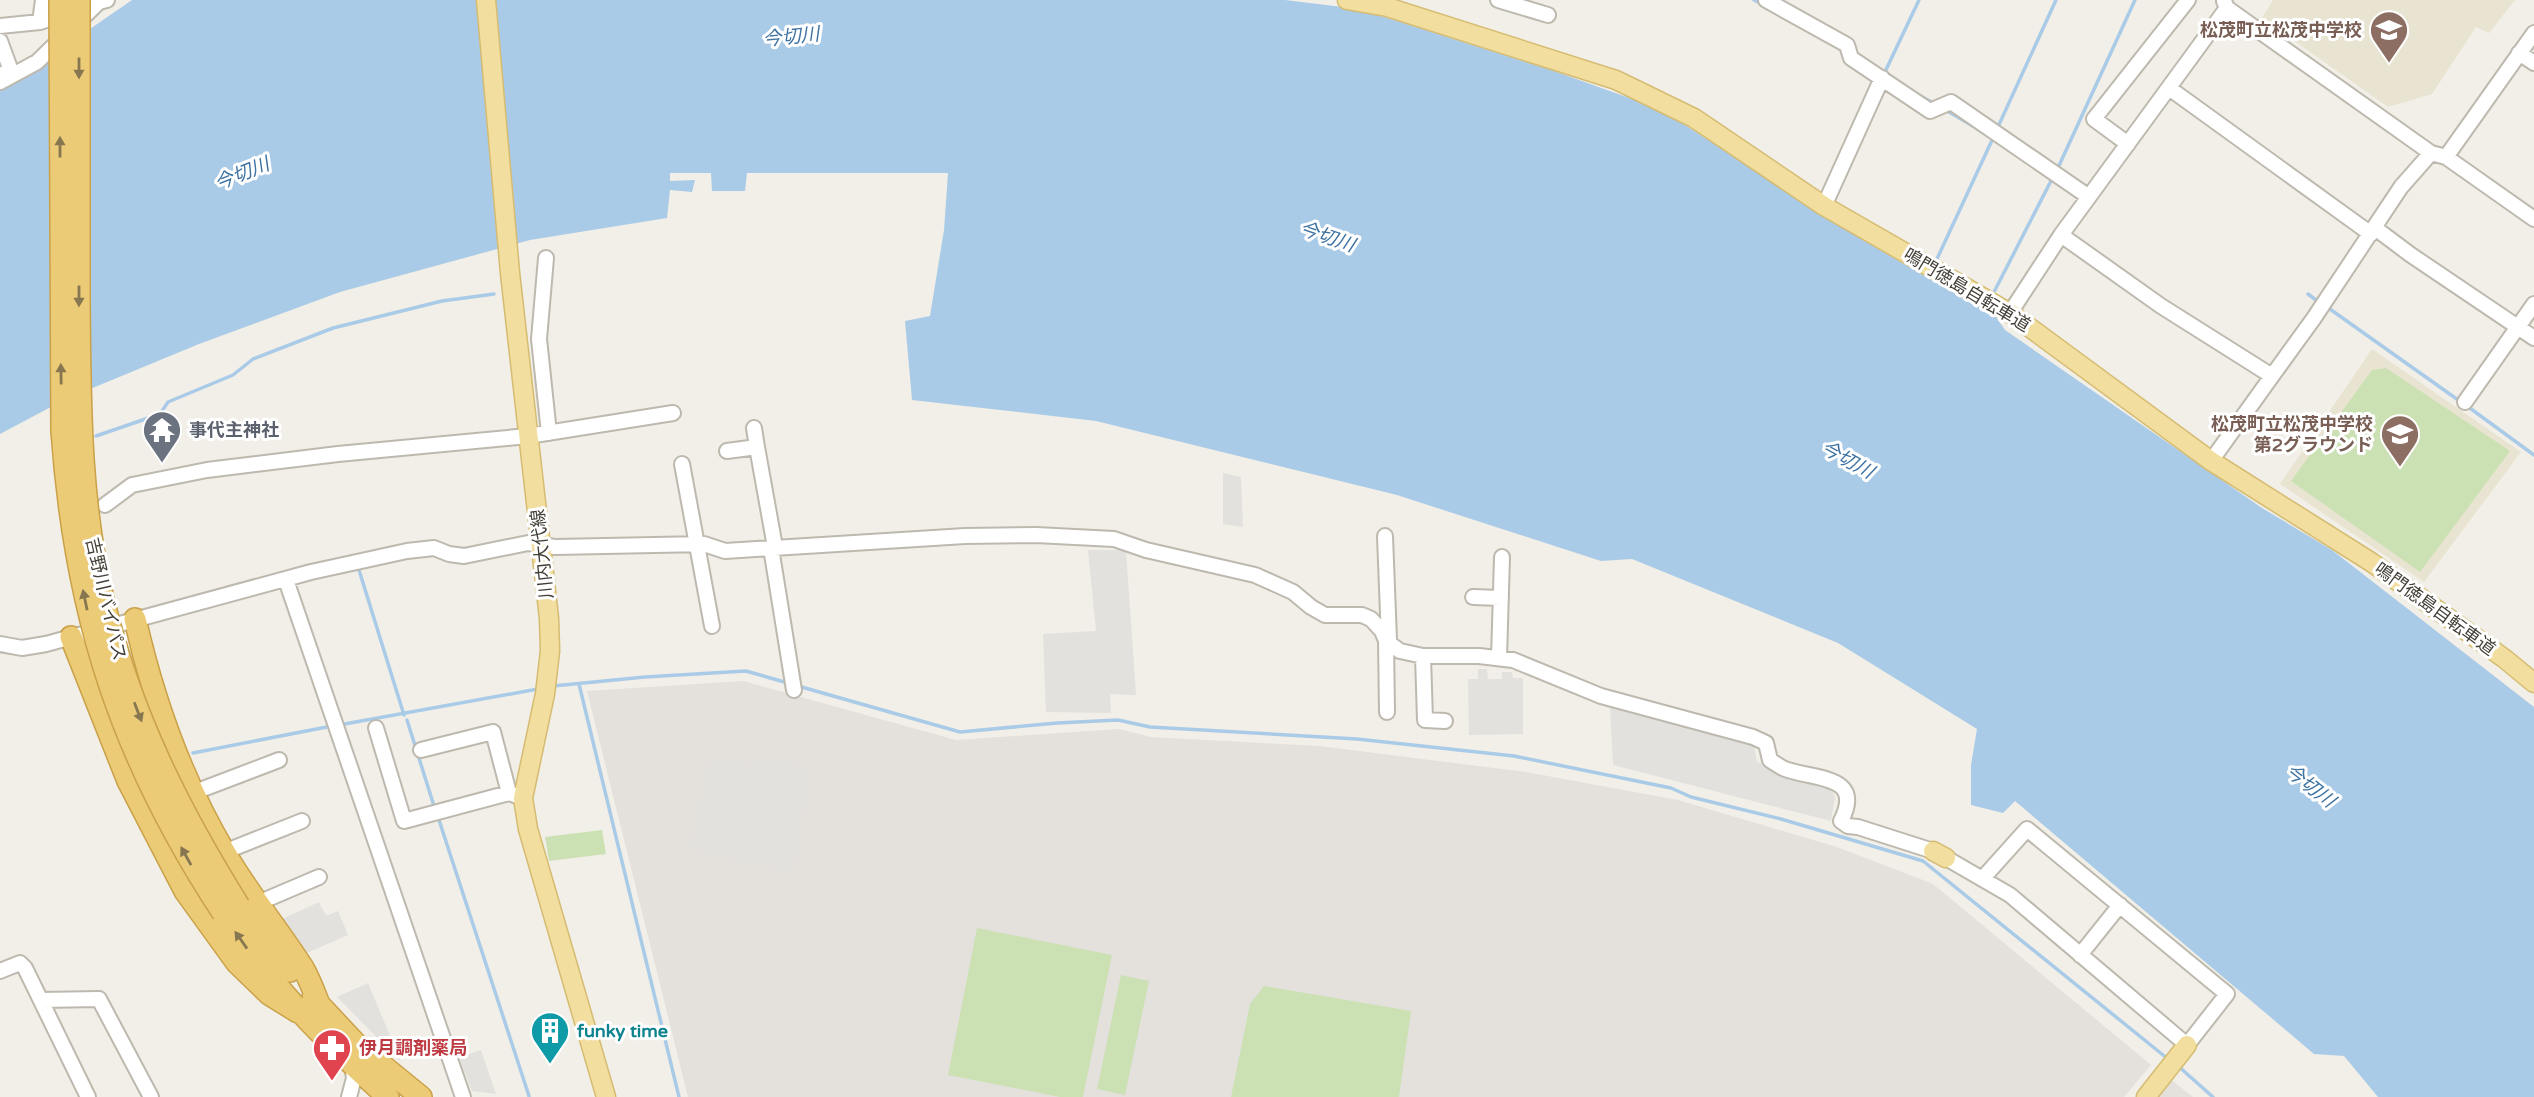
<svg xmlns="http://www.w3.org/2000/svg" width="2534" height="1097" font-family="'Varela Round','Noto Sans JP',sans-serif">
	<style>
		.industrial { fill: #e4e0dc }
		.education { fill: #e9e4d2 }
		.green { fill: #cbe1b4 }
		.parking { fill: #e3e1de }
		.water { fill: #aacbe7 }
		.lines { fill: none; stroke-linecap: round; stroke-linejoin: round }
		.stream { stroke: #aacbe7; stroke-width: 3.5 }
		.minor-casing { stroke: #beb9ae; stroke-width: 18 }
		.major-casing { stroke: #d5bc72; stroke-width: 21 }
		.highway-casing { stroke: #caa148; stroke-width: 24 }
		.minor { stroke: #fff; stroke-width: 14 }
		.major { stroke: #f2de9f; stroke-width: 18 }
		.highway { stroke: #eccb77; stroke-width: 21 }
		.highway-bridge-casing { stroke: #caa148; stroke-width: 24; stroke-linecap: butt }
		.highway-bridge { stroke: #eccb77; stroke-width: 21 }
		.oneway { fill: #877751 }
		.labels { text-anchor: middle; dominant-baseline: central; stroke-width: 6; stroke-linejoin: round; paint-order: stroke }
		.education-label { font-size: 18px; font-weight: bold; fill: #785e54; stroke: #fff; text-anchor: end }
		.street-label { font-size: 18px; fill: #433f37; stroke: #fff }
		.worship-label { font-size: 18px; font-weight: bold; fill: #5b616d; stroke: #fff; text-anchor: start }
		.culture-label { font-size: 18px; font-weight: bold; fill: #0d838f; stroke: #fff; text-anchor: start }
		.health-label { font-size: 18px; font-weight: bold; fill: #be3a42; stroke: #fff; text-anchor: start }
		.water-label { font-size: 19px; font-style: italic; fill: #3d72a2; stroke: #fff }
	</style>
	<rect width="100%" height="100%" fill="#f1efe7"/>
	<path class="industrial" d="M 743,681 L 956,740 L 1119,729 L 1151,737 L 1319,746 L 1526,772 L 1678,800 L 1837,847 L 1933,884 L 2151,1065 L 2124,1097 L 688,1097 L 587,691 Z
		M 2169,1078 L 2193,1097 L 2153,1097 Z"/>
	<path class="education" d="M 2273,0 L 2515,0 L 2489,33 L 2476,27 L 2432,94 L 2388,107 L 2262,18 Z
		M 2372,349 L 2521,452 L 2424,582 L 2280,484 Z"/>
	<path class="green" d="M 2386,368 L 2510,451 L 2420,572 L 2291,481 L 2372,370 Z
		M 602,830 L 606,854 L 549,861 L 545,837 Z
		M 977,928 L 1112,955 L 1083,1097 L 1060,1097 L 948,1075 Z
		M 1121,975 L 1149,981 L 1125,1095 L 1097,1089 Z
		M 1264,986 L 1411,1011 L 1399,1097 L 1231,1097 L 1250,1004 Z"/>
	<path class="parking" d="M 1223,473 L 1241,477 L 1243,527 L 1223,524 Z
		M 1088,550 L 1126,550 L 1136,695 L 1110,694 L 1111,713 L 1046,712 L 1043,634 L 1096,631 Z
		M 1478,669 L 1487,669 L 1488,679 L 1502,679 L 1502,672 L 1512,672 L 1513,678 L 1523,678 L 1523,734 L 1469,735 L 1468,679 L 1478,679 Z
		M 1610,707 L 1753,742 L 1757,762 L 1829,783 L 1835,797 L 1831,821 L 1613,765 Z
		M 755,758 L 809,768 L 792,870 L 691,849 L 711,760 L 752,766 Z
		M 319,902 L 326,916 L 338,911 L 348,935 L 307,953 L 282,919 Z
		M 368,983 L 401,1062 L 337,997 Z
		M 481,1050 L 496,1094 L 472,1091 L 459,1057 Z"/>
	<path class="water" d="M 132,0 L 1285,0 L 1359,9 L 1554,71 L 1660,109 L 1880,250 L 1996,317 L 2005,330 L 2262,508 L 2332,550 L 2534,707 L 2534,1097 L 2378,1097 L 2344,1056 L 2314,1054 L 2015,801 L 2003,813 L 1971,805 L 1971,765 L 1977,729 L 1838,643 L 1632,559 L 1601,561 L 1397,495 L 1096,421 L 912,400 L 905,321 L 930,316 L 944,230 L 948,173 L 747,173 L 745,191 L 712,191 L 711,173 L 670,173 L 670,181 L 695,180 L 692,192 L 670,190 L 667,218 L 530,240 L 340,292 L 199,344 L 66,399 L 0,434 L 0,91 Z"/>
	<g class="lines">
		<path class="stream" d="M 1754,0 L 1762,4
			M 1884,74 L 1919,0
			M 1917,94 L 1935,104
			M 1944,109 L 1983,132
			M 1997,129 L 2056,0
			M 2057,170 L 2135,0
			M 1936,261 L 1994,136
			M 1994,292 L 2053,177
			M 2308,294 L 2320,303
			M 2327,307 L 2461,402
			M 2467,406 L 2534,455
			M 96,436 L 160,414 L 168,402 L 233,375 L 253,359 L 333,328 L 442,301 L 494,294
			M 359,570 L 404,715
			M 579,684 L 679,1097
			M 553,686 L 645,677 L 746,671 L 788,683
			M 798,686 L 960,732 L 1057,723 L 1118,720 L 1150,727 L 1357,739 L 1514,756 L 1671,788 L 1691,797 L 1781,819 L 1923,861 L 2168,1059
			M 407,720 L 434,806
			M 339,725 L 538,689
			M 193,753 L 332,726
			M 438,817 L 529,1096
			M 2177,1065 L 2213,1097"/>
		<g class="minor-casing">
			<path id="minor" d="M 1498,0 L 1548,15
				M 1766,0 L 1847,45 L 1851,58 L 1930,111 L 1951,102 L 2089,197
				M 2224,1 L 2227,8 L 2241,18 L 2431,153 L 2446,157 L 2534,219
				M 2227,8 L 2061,235 L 2161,306 L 2272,376 L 2314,318 L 2401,187 L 2431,153
				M 40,22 L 43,0
				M 0,26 L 40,22 L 67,13
				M 0,41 L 11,71 L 0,75
				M 2519,53 L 2534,63
				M 0,82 L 37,62 L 99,2 L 107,0
				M 2169,88 L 2371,234
				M 2128,144 L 2094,119 L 2188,0
				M 2446,157 L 2534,33
				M 1824,206 L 1882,78
				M 2375,228 L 2411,255 L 2534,338
				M 546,258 L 539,339 L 549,433
				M 2010,313 L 2061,235
				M 2465,402 L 2534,304
				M 754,428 L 757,447
				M 727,451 L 757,447 L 775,547
				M 2211,461 L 2272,376
				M 682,464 L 712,626
				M 105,505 L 132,485 L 207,470 L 338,454 L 528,436 L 673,413
				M 1385,536 L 1389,640
				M 771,548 L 794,690
				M 286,580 L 463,1097
				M 1473,597 L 1501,598
				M 1386,641 L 1387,712
				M 0,644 L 22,648 L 46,644 L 311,572 L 407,551 L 434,548 L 449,554 L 464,556 L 528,543 L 555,547 L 704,544 L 725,551 L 965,536 L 1036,535 L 1114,539 L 1146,550 L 1255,575 L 1293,592 L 1311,607 L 1325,615 L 1362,615 L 1371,619 L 1382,631 L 1386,641 L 1400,651 L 1423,656 L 1479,656 L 1513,660 L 1601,696 L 1753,737 L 1766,743 L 1770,760 C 1775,763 1780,767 1785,769 C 1814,780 1865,774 1841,821 L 1848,826 L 1858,827 L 1933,851
				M 1423,656 L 1425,720 L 1445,721
				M 1499,658 L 1502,557
				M 376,728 L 404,821 L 509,793 L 523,798
				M 421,750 L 493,732 L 509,793
				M 195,792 L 279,760
				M 224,852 L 302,821
				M 1946,858 L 2010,895 L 2187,1045 L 2227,994 L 2027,829 L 1983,878
				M 258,903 L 319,877
				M 2080,955 L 2120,905
				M 0,971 L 20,963 L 25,968 L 88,1097
				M 41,1000 L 99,999 L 151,1097
				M 349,1097 L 354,1078 L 352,1065"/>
		</g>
		<g class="major-casing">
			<path id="major" d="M 486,0 L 510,273 L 549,618 L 550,651 L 545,694 L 523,798 L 528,829 L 606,1097
				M 1347,0 L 1387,7 L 1616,80 L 1694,118 L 1824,206 L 2010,313 L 2211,461 L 2371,562 L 2505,659 L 2534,683
				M 1933,851 L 1946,858
				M 2146,1097 L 2187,1045"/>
		</g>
		<g class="highway-casing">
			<path id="highway" d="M 135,619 C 153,699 183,782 225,853 C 248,893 278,929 303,968 C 310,980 315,994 320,1007
				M 71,637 L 128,781 L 185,891 L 237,963 L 269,994 L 298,1012
				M 239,906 L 290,971
				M 223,913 C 270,985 324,1040 388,1097
				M 313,998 L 356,1044 L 421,1097"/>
		</g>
		<use href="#minor" class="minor"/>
		<use href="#major" class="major"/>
		<use href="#highway" class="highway"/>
		<g class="highway-bridge-casing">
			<path id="highway-bridge" d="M 60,0 L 62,431 C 75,616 121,758 223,913
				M 79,0 C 79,99 79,198 79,297 C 80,400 79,502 104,603 C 131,714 179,810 239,906"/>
		</g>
		<use href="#highway-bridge" class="highway-bridge"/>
	</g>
	<defs><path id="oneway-solid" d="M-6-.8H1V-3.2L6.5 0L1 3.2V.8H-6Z" transform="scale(1.75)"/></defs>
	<g class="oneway">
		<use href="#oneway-solid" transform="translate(79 68) rotate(90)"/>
		<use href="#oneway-solid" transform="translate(60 147) rotate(-90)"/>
		<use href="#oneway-solid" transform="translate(79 296) rotate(90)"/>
		<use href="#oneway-solid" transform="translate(61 374) rotate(-91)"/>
		<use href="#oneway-solid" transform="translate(85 600) rotate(-102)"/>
		<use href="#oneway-solid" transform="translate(138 712) rotate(69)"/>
		<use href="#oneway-solid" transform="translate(186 856) rotate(-119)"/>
		<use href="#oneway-solid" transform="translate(241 940) rotate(-125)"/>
	</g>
	<defs>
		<g id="school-pin" transform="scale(2.0125)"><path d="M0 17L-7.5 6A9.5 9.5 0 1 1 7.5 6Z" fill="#8d6e63" stroke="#fff"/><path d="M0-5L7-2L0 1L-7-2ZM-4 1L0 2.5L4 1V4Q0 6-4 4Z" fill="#fff"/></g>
		<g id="temple-pin" transform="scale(2.0125)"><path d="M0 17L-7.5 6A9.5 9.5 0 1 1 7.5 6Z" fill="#6b7280" stroke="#fff"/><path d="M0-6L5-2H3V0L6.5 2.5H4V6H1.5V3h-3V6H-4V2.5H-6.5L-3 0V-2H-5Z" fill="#fff"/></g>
		<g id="building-pin" transform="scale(2.0125)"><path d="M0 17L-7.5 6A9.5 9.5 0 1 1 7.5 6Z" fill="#0f9aa8" stroke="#fff"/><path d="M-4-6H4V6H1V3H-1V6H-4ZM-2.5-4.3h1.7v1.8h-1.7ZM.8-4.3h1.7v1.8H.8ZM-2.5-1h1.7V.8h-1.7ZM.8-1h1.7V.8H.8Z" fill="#fff"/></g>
		<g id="pharmacy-pin" transform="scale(2.0125)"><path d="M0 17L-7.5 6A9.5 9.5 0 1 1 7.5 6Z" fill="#e0444e" stroke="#fff"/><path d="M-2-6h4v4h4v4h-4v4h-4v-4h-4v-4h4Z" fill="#fff"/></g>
	</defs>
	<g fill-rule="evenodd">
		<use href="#school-pin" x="2389" y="30"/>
		<use href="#temple-pin" x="162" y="430"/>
		<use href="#school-pin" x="2400" y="434"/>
		<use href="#building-pin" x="550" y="1031"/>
		<use href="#pharmacy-pin" x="332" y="1048"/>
	</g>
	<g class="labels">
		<g class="education-label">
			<text x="2362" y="30">松茂町立松茂中学校</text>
			<text x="2373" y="424">松茂町立松茂中学校<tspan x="2373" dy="21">第2グラウンド</tspan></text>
		</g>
		<g class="street-label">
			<text transform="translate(1967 290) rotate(31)">鳴門徳島自転車道</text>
			<text transform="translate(542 554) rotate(-96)">川内大代線</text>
			<text transform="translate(106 599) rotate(77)">吉野川バイパス</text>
			<text transform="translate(2435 609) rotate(36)">鳴門徳島自転車道</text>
		</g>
		<g class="worship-label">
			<text x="189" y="430">事代主神社</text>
		</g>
		<g class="culture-label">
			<text x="577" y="1031">funky time</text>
		</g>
		<g class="health-label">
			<text x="359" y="1048">伊月調剤薬局</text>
		</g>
		<g class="water-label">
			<text transform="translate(791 37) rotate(-6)">今切川</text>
			<text transform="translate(242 174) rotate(-22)">今切川</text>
			<text transform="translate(1327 237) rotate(19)">今切川</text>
			<text transform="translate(1847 460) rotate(29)">今切川</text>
			<text transform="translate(2310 786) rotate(38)">今切川</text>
		</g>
	</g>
</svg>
